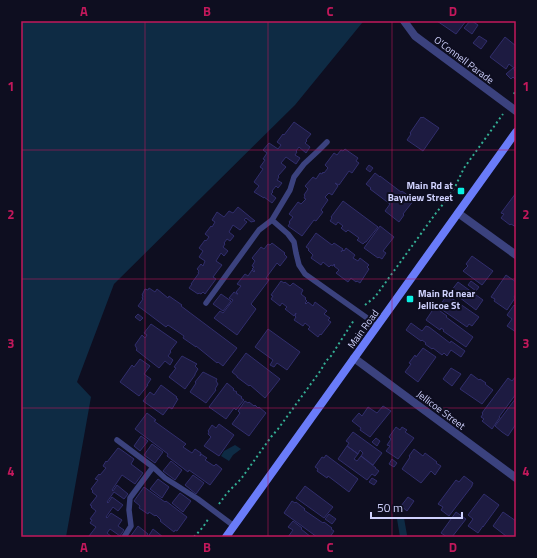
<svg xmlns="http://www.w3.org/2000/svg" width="537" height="558" font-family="'Titillium Web',sans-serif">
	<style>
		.water { fill: #0e2b44 }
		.building { fill: #1d1b41; stroke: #312e6c }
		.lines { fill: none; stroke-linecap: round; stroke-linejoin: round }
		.path { stroke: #33ae94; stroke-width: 2; stroke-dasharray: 2 3; stroke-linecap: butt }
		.lane { stroke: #3b427e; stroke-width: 5.5 }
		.street { stroke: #3b427e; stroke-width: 8 }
		.secondary { stroke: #6a7cf9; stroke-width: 8 }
		.grid { fill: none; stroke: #c2185b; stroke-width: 1; stroke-opacity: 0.55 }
		.poi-dot { fill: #0aefe3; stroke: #0e0e20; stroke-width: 1.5 }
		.labels { text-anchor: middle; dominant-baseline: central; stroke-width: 4; stroke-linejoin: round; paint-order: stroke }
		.street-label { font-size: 10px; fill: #cfd1fd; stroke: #0e0e20 }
		.poi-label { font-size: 10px; font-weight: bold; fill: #cfd1fd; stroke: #0e0e20; text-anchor: end }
		.neatline { fill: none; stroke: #c2185b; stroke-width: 1.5 }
		.grid-label { font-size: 13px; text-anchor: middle; font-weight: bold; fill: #c2185b }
	</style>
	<rect width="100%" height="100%" fill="#0e0e20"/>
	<path class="water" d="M 21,21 L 363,21 L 362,23 L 295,105 L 114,284 L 77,382 L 91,397 L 66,537 L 21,537 Z
		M 235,445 L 241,449 L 233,455 L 229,461 L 221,456 L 224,451 Z
		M 404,518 L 407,535 L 406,537 L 400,537 L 397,519 Z"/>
	<path class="building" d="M 437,21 L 466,21 L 456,34 Z
		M 470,21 L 472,21 L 478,25 L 472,34 L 464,28 Z
		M 479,36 L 487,41 L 481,49 L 473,43 Z
		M 505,37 L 516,46 L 516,66 L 514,68 L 509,64 L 506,69 L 490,57 Z
		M 513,68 L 516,72 L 516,78 L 515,79 L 513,77 L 511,79 L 506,74 Z
		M 421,117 L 422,118 L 423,117 L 439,128 L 423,151 L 407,140 L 411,134 L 410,133 Z
		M 294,122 L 311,134 L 306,140 L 307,141 L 305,143 L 310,147 L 306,153 L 299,147 L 296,151 L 297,152 L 295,155 L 300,158 L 296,164 L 286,157 L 281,163 L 286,167 L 278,176 L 279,177 L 277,180 L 282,183 L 278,188 L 276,186 L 272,191 L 273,192 L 271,194 L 276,198 L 272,203 L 264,197 L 264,198 L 254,192 L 259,186 L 254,182 L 263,169 L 260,167 L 265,160 L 263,159 L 267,153 L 263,150 L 269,143 L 278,149 L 281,145 L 277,142 L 283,134 L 284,135 Z
		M 345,149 L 358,158 L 356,161 L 359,163 L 352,173 L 349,171 L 339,185 L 335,183 L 338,186 L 332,195 L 329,193 L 325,197 L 328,200 L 321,210 L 323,212 L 316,221 L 314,220 L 302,236 L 288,226 L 290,223 L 289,222 L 293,217 L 289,214 L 298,202 L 301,204 L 306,199 L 304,198 L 305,196 L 304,195 L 308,189 L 305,186 L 313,177 L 316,179 L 320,173 L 322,174 L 323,172 L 324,173 L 328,168 L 325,165 L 334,153 L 337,155 L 341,150 L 343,151 Z
		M 369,165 L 373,168 L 370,172 L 366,169 Z
		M 375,173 L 380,177 L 380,176 L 401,192 L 402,191 L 414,200 L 403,214 L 404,215 L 399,222 L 385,211 L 390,204 L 370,189 L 371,188 L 366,184 Z
		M 516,193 L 516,227 L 511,224 L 510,225 L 501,218 L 504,214 L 501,213 Z
		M 343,201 L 378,227 L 366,242 L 365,242 L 363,244 L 357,240 L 359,238 L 348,230 L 346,232 L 341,228 L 343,226 L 338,222 L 336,225 L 330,221 L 332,218 L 331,217 Z
		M 238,207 L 255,221 L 251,222 L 246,218 L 244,220 L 247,222 L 240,230 L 233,225 L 229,232 L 234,236 L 230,241 L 227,239 L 224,243 L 225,244 L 223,247 L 228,251 L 224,256 L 221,253 L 216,261 L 222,265 L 213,277 L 216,279 L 205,294 L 203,292 L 201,294 L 199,293 L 198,294 L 189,288 L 192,284 L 191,284 L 199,273 L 198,273 L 199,271 L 197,269 L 201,264 L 203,266 L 205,261 L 199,257 L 203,251 L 199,248 L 205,240 L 206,241 L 209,237 L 205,234 L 211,226 L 212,227 L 215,222 L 212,220 L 217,212 L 224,217 L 229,211 L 233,213 Z
		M 380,226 L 394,237 L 383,251 L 386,253 L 382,259 L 379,257 L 378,258 L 364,248 Z
		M 316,233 L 332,245 L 334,243 L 343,249 L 341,252 L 343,250 L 344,251 L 346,248 L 355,255 L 353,258 L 358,261 L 360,258 L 369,265 L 367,267 L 369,269 L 360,283 L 357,281 L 356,282 L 351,278 L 348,282 L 336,273 L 339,270 L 334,266 L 335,265 L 334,264 L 333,266 L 331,265 L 329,267 L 323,262 L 321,265 L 311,258 L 313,255 L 308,250 L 309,249 L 306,247 Z
		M 272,243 L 285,253 L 284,254 L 287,257 L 280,266 L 277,263 L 266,278 L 269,280 L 251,304 L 256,309 L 237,335 L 214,318 L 220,311 L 223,313 L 233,300 L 229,298 L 234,292 L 237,294 L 238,294 L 236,292 L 241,286 L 237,284 L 245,274 L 248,276 L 252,270 L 254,272 L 255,271 L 252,269 L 254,267 L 252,266 L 255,261 L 252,258 L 261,247 L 264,249 L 268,244 L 270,245 Z
		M 472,256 L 493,271 L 482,285 L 463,271 L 468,266 L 466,264 Z
		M 506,275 L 516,282 L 516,294 L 514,297 L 515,298 L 507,310 L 494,301 L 495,299 L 491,297 Z
		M 281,281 L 284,283 L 285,282 L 290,286 L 293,283 L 303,290 L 301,294 L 306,298 L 305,299 L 307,301 L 305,303 L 306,304 L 308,302 L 313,306 L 315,302 L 327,311 L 324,314 L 330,318 L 328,320 L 331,322 L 321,335 L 320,334 L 318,337 L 308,329 L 310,327 L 305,323 L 303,326 L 294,320 L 296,317 L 295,316 L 296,313 L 294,316 L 285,309 L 287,307 L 282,303 L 280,306 L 271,299 L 273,296 L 271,295 Z
		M 471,281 L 479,287 L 476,291 L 468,285 Z
		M 458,282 L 483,300 L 476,310 L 451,291 Z
		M 149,288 L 155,292 L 157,289 L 168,298 L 169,296 L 182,305 L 181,306 L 237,348 L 223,366 L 218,362 L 217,363 L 196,346 L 196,347 L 183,338 L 184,336 L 168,325 L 166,327 L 138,306 L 143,299 L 142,298 L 143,296 L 142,295 L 145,289 L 148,290 Z
		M 221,294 L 231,301 L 223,311 L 213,304 Z
		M 447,295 L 479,317 L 472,326 L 469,324 L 467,327 L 441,309 L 444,305 L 441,304 Z
		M 514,305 L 516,307 L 516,332 L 507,326 L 512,319 L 507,315 Z
		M 434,308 L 435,309 L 436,308 L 447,316 L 446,317 L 473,337 L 466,347 L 443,331 L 444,330 L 441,328 L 440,330 L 426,320 Z
		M 138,314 L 143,318 L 140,321 L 135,317 Z
		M 411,323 L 422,331 L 426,326 L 429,327 L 450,343 L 451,341 L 465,351 L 461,357 L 451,350 L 447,356 L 444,353 L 442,355 L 433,348 L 432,349 L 425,344 L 426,343 L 422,340 L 421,341 L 406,330 Z
		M 151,324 L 177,342 L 170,351 L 171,352 L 168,356 L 173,360 L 170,365 L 165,361 L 159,368 L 136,350 L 137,349 L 135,345 L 142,335 L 145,338 L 147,335 L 144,333 Z
		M 268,329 L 300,352 L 287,370 L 277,363 L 274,367 L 270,365 L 273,360 L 255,347 Z
		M 423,348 L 436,357 L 418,382 L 405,372 L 411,364 L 409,363 L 415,355 L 416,357 Z
		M 246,353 L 280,379 L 265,398 L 250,385 L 249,386 L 237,377 L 237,376 L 232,372 Z
		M 182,356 L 197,364 L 195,366 L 198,369 L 195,374 L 195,375 L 185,389 L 169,377 L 176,368 L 174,367 Z
		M 140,359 L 150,366 L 144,374 L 151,379 L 147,385 L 148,385 L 139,396 L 120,382 L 132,365 L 134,367 Z
		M 451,368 L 461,374 L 452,386 L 443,379 Z
		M 203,372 L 217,379 L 216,381 L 218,384 L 215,389 L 216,390 L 206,403 L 190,392 L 196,383 L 195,382 Z
		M 471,374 L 479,380 L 480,379 L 486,383 L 485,384 L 493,390 L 482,404 L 460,389 Z
		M 516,376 L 516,394 L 499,417 L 500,417 L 492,429 L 482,421 L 484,419 L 481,417 L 483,414 L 482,413 L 508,378 L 512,381 Z
		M 227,383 L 234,389 L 233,390 L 237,392 L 236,393 L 242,397 L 241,398 L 244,400 L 236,410 L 234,408 L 226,419 L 209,407 Z
		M 161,385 L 177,397 L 176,398 L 178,399 L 172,409 L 169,407 L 163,415 L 143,401 L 150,392 L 154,395 Z
		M 516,398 L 516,424 L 508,436 L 502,432 L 495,426 Z
		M 245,401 L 248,403 L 249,402 L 254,406 L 255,405 L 258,408 L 259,407 L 266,413 L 249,436 L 232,424 L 240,413 L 238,411 Z
		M 383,406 L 391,411 L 370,437 L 360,430 L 361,428 L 352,421 L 359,413 L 362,416 L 368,407 L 377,413 Z
		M 147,413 L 156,420 L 154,421 L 186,444 L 183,447 L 192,453 L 195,449 L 201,453 L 200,456 L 201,454 L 207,458 L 205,460 L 214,466 L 216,464 L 222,469 L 210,485 L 189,470 L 188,472 L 167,456 L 168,454 L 135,429 Z
		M 219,424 L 234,435 L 219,456 L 204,446 L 211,437 L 208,434 L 209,432 L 208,431 L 212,425 L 216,428 Z
		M 396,427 L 400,430 L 402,427 L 407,430 L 405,432 L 414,438 L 398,459 L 386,451 L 390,446 L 387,445 L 391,439 L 389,437 Z
		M 353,432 L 382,453 L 373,465 L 361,456 L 363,453 L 360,450 L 358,454 L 347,446 L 349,443 L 346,441 Z
		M 141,436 L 148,441 L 140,451 L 134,446 Z
		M 376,438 L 380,441 L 377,446 L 372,442 Z
		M 152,444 L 163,452 L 155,463 L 144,455 Z
		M 347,446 L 358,454 L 354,459 L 357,461 L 361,456 L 376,468 L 375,468 L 379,471 L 375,476 L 372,474 L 367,480 L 338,459 Z
		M 118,448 L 120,449 L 134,459 L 131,464 L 143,473 L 135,484 L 122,475 L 112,490 L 113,491 L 117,485 L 128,494 L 124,499 L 114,492 L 107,502 L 108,503 L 112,497 L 123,505 L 118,511 L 113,507 L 106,517 L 107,518 L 111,513 L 122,520 L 118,526 L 124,530 L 120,536 L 110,529 L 107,533 L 112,537 L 90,537 L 89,536 L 96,527 L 90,523 L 92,520 L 90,519 L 96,511 L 91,507 L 92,506 L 90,505 L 97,496 L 92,492 L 93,491 L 91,489 L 98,480 L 95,479 L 99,474 L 100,475 L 106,468 L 103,466 L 106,461 L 107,462 Z
		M 414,449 L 423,456 L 425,453 L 437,462 L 436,463 L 441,466 L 435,475 L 431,471 L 421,483 L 402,469 L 410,457 L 409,456 Z
		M 326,455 L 358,479 L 349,492 L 328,476 L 327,478 L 317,471 L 318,469 L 315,467 L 322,457 L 324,458 Z
		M 392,459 L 397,463 L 394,467 L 389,464 Z
		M 171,461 L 182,470 L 175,480 L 163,471 Z
		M 193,475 L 204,483 L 196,494 L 185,485 Z
		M 464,476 L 473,483 L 472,485 L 472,486 L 449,516 L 441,510 L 443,507 L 438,504 L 456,480 L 459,482 Z
		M 372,478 L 377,481 L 374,485 L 369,482 Z
		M 158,479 L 169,487 L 162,498 L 150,489 Z
		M 305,486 L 333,507 L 324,518 L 296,498 Z
		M 144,487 L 165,502 L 166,501 L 187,517 L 177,531 L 175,530 L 174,532 L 160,521 L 161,520 L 156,515 L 155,516 L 149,512 L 148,514 L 139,508 L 140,506 L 134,501 Z
		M 180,493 L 191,501 L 183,512 L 172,503 Z
		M 484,494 L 499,505 L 483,527 L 483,526 L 478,533 L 468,526 L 473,519 L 468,515 Z
		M 408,497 L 414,501 L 407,511 L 401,506 Z
		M 292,501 L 295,503 L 296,502 L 305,509 L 304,510 L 323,523 L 324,522 L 332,528 L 331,529 L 334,531 L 330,537 L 317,537 L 284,513 Z
		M 456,512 L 466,519 L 452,537 L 447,537 L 441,533 Z
		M 503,512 L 516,521 L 516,537 L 505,537 L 506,536 L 493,526 Z
		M 329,514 L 336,519 L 332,524 L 325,519 Z
		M 293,521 L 302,528 L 301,529 L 311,537 L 288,537 L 293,530 L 288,527 Z
		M 138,526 L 148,534 L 146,537 L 130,537 Z
		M 153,529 L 163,537 L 148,537 Z"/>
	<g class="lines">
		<path class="path" d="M 514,94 L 516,90
			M 365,305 L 375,297 L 436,213 L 444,203 L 455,187 L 464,168 L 503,114
			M 219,504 L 227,493 L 241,479 L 271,437 L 278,429 L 321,370 L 326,361 L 331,356 L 354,320
			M 194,537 L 203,527 L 209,518"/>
		<path class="lane" d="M 272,220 L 288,234 L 294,242 L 296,253 L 299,265 L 305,274 L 377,325
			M 206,303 L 259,230 L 272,220 L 290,190 L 294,177 L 304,164 L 318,151 L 327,142
			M 117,440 L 153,467 L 165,478 L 198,499 L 234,526
			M 124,537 L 131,526 L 129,510 L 130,498 L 153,467"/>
		<path class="street" d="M 404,21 L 415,36 L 516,111
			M 458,213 L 516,255
			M 354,358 L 516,478"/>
		<path class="secondary" d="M 226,537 L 516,132"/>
	</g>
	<path class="grid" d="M 145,21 L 145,537M 268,21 L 268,537M 392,21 L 392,537M 21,150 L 516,150M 21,279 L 516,279M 21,408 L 516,408"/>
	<g class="poi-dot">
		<rect x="457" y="187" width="8" height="8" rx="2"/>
		<rect x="406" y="295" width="8" height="8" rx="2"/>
	</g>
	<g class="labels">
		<g class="street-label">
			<text transform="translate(464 60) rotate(37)">O'Connell Parade</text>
			<text transform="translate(363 329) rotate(-54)">Main Road</text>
			<text transform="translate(441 410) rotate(37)">Jellicoe Street</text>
		</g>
		<g class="poi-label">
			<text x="453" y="185">Main Rd at<tspan x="453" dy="12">Bayview Street</tspan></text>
			<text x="418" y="293" text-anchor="start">Main Rd near<tspan x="418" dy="12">Jellicoe St</tspan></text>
		</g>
	</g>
	<rect width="537" height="558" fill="none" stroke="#0e0e20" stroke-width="44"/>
	<path d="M371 512v6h91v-6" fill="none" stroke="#cfd1fd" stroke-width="2"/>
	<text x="377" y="512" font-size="12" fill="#cfd1fd" stroke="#0e0e20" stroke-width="3" paint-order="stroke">50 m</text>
	<rect x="22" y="22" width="493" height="514" class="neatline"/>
	<g class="grid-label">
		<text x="84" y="16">A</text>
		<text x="207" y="16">B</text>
		<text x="330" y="16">C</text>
		<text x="453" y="16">D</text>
		<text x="11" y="91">1</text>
		<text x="526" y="91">1</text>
		<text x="11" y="219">2</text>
		<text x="526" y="219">2</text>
		<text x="11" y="348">3</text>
		<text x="526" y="348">3</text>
		<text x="11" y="476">4</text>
		<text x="526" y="476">4</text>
		<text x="84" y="552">A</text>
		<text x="207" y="552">B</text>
		<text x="330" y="552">C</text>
		<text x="453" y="552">D</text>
	</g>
</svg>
